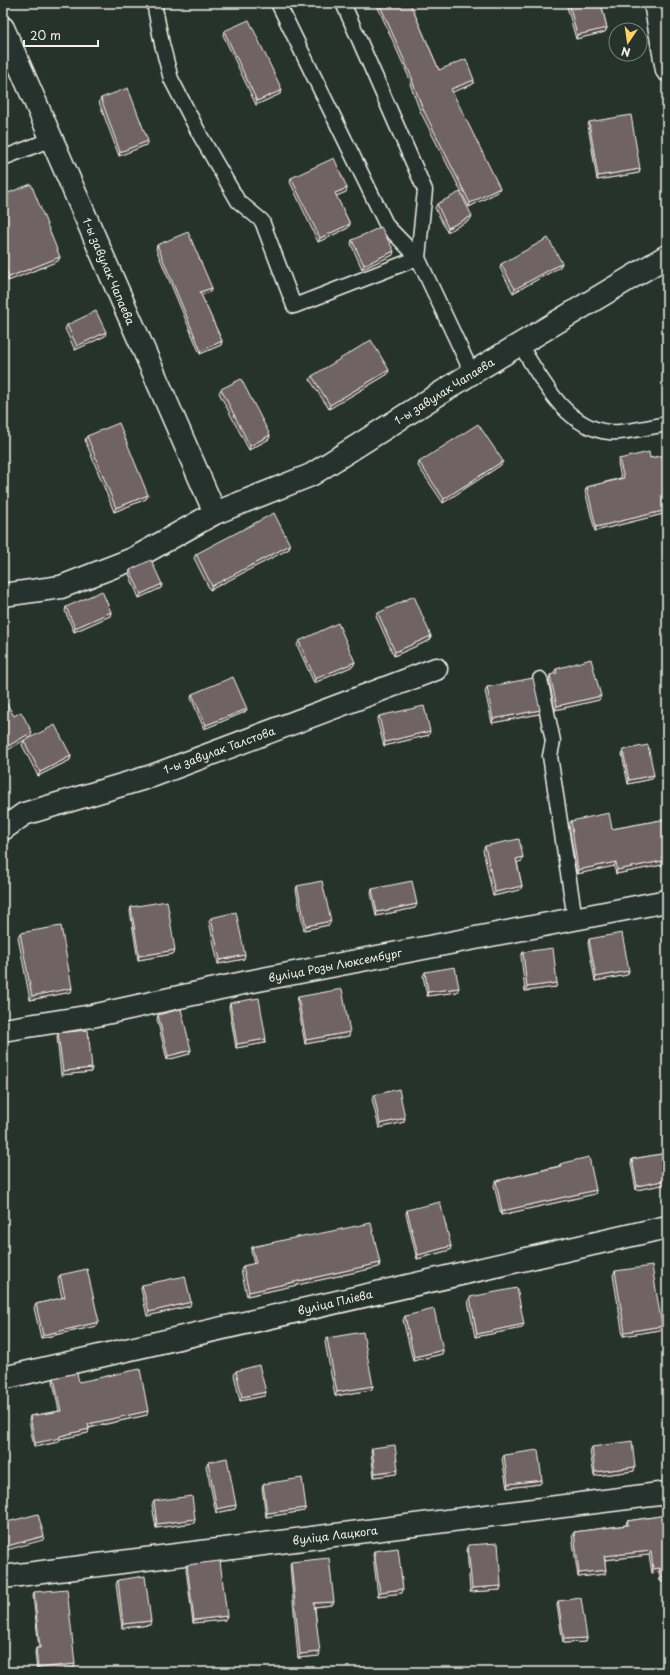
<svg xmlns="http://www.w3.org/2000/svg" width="670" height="1675" font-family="'Playpen Sans',sans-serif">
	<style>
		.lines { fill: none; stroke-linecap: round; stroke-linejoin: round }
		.lane-casing { stroke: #f4f1e8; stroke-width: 17 }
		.street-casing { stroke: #f4f1e8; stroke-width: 25 }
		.lane { stroke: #26332d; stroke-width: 14 }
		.street { stroke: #26332d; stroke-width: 22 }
		.wall { fill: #605658; stroke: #f4f1e8 }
		.shaded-wall { fill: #4e4647; stroke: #f4f1e8 }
		.building { fill: #706466; stroke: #f4f1e8 }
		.labels { text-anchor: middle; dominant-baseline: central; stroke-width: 3; stroke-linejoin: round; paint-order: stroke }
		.street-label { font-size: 11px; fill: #f4f1e8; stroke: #26332d }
	</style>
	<rect width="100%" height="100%" fill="#26332d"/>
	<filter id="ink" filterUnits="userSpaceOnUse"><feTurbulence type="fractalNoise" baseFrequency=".025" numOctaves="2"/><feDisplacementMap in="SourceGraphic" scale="8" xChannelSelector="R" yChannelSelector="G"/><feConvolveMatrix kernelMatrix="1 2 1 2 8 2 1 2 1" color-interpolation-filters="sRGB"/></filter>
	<g filter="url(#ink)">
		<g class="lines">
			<g class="lane-casing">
				<path id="lane" d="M 154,3 L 162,44 L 171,79 L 201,137 L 238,201 L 262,221 L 294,306 L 418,258 L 387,226 L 278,3
					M 343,3 L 425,190 L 418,258 L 472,373
					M 3,158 L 52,139
					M 520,345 C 542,379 564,427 609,432 C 622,434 653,426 667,424
					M 540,679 L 553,741 L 550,756 L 575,919"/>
			</g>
			<g class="street-casing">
				<path id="street" d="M 655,3 L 667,70
					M 3,28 L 215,513
					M 3,595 L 61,587 L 133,559 L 215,513 L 311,475 L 472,373 L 667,256
					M 3,829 L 24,814 L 152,776 L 436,669
					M 3,1030 L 92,1016 L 248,982 L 667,901
					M 3,1378 L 667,1227
					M 3,1577 L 667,1493"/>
			</g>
			<use href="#lane" class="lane"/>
			<use href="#street" class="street"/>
		</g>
		<path class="wall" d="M 376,3 L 410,3 L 439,70 L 473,84 L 452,92 L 498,192 L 469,207 L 420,111 L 410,84 L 411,82 Z
			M 566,3 L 601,3 L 607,28 L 605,32 L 576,39 Z
			M 224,31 L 282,90 L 280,94 L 256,105 L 223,35 Z
			M 101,98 L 146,145 L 119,156 L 99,102 Z
			M 589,122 L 640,169 L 639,173 L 597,180 L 588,126 Z
			M 291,178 L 347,188 L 346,192 L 336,196 L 350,224 L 348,228 L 318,242 L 290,182 Z
			M 3,195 L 60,257 L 58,261 L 8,281 L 3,269 Z
			M 437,204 L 470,220 L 447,232 L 435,208 Z
			M 352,240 L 393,255 L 362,269 L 351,244 Z
			M 157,245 L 210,292 L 201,295 L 222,341 L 221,345 L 200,354 L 156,249 Z
			M 562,263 L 560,267 L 513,293 L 500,268 L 501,264 Z
			M 67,325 L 105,336 L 75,350 L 65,329 Z
			M 388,374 L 329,409 L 310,380 L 312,376 Z
			M 221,389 L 270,435 L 269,439 L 249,450 L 219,393 Z
			M 87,436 L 148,495 L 146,499 L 114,512 L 85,440 Z
			M 667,455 L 667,513 L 595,531 L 585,491 L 587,487 L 621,478 L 618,463 L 619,459 L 650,458 Z
			M 419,462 L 501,465 L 443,503 L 418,466 Z
			M 290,545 L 289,549 L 210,590 L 194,558 L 196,554 Z
			M 130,570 L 162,584 L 161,588 L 139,598 L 129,574 Z
			M 66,607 L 111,612 L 110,616 L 74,632 L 65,611 Z
			M 378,613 L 431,636 L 430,640 L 394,656 L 376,616 Z
			M 299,641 L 355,662 L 353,666 L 314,683 L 297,645 Z
			M 556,669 L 599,700 L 555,710 L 549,679 L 550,675 L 555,674 L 554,672 Z
			M 487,687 L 539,714 L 492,723 L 485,691 Z
			M 192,694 L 247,709 L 245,712 L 204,729 L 191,698 Z
			M 379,716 L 429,735 L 384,746 L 377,720 Z
			M 24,741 L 71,756 L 70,760 L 38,776 L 22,745 Z
			M 623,750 L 654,775 L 652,779 L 628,784 L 622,754 Z
			M 667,819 L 667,864 L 616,874 L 614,866 L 577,874 L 569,825 L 571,821 L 612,829 Z
			M 485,846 L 523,857 L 522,861 L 517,862 L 522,886 L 520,890 L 493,896 L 483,850 Z
			M 297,886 L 329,925 L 304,930 L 296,890 Z
			M 372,889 L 415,908 L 376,916 L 371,893 Z
			M 131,907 L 175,950 L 173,954 L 138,960 L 130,911 Z
			M 211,918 L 244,959 L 218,964 L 209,921 Z
			M 20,933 L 72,988 L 71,992 L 30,1000 L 18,937 Z
			M 589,939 L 629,971 L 627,975 L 595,981 L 588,943 Z
			M 523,952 L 557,983 L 556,987 L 525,991 L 521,956 Z
			M 425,972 L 457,992 L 427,996 L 423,976 Z
			M 298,997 L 349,1036 L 305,1044 L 297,1001 Z
			M 230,1003 L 265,1043 L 236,1048 L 229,1007 Z
			M 158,1015 L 191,1050 L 189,1054 L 167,1060 L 157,1019 Z
			M 58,1033 L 91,1072 L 61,1075 L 57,1037 Z
			M 374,1095 L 404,1122 L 379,1128 L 372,1099 Z
			M 667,1153 L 667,1184 L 636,1190 L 631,1163 L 632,1159 Z
			M 560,1164 L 596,1190 L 595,1194 L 501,1215 L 494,1185 L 496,1181 L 559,1166 Z
			M 407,1210 L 451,1246 L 450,1250 L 417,1259 L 406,1214 Z
			M 308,1236 L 379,1267 L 247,1296 L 241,1270 L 243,1266 L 254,1264 L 251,1251 L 252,1247 Z
			M 615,1271 L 660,1330 L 623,1336 L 613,1275 Z
			M 60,1275 L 97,1326 L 41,1338 L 34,1308 L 36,1304 L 62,1298 L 58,1279 Z
			M 142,1285 L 190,1306 L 147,1316 L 141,1289 Z
			M 470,1297 L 522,1328 L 475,1337 L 468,1301 Z
			M 405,1316 L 443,1350 L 442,1354 L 413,1361 L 403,1320 Z
			M 327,1338 L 373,1386 L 371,1390 L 335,1396 L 325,1342 Z
			M 236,1371 L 266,1392 L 264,1396 L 240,1401 L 234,1375 Z
			M 54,1378 L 79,1382 L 147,1415 L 89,1428 L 88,1433 L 60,1439 L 59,1442 L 34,1447 L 29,1420 L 30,1416 L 59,1411 L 53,1382 Z
			M 592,1447 L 634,1471 L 594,1476 L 590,1451 Z
			M 372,1448 L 398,1470 L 396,1474 L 374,1477 L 371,1452 Z
			M 504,1455 L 542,1480 L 540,1484 L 507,1488 L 502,1459 Z
			M 208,1462 L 236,1505 L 235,1509 L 216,1513 L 206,1466 Z
			M 263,1484 L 304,1511 L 266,1517 L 262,1488 Z
			M 154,1501 L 195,1519 L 194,1523 L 156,1528 L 152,1505 Z
			M 667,1515 L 667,1580 L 660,1581 L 659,1572 L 652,1573 L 649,1555 L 605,1560 L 605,1574 L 578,1577 L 572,1536 L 574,1532 L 626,1525 L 627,1521 Z
			M 468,1545 L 501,1586 L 500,1590 L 470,1592 L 467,1549 Z
			M 374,1551 L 402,1593 L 378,1596 L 373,1555 Z
			M 291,1562 L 334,1602 L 332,1605 L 315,1607 L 319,1656 L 298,1658 L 290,1565 Z
			M 187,1565 L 225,1620 L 193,1623 L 186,1569 Z
			M 118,1580 L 150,1625 L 122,1628 L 116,1584 Z
			M 34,1592 L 74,1668 L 37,1672 L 35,1652 L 36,1648 L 39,1648 L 33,1596 Z
			M 558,1601 L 587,1638 L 586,1642 L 563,1643 L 557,1605 Z"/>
		<path class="shaded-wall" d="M 607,28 L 605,32 L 576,39 L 577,35 Z
			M 474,80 L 473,84 L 450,93 L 451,89 Z
			M 282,90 L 280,94 L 256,105 L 257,101 Z
			M 148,141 L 146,145 L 119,156 L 120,152 Z
			M 640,169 L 639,173 L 597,180 L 598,176 Z
			M 347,188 L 346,192 L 334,197 L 335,193 Z
			M 500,188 L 498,192 L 469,207 L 470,203 Z
			M 472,216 L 470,220 L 447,232 L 448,228 Z
			M 350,224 L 348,228 L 318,242 L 320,238 Z
			M 394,251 L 393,255 L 362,269 L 364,265 Z
			M 60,257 L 58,261 L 8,281 L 9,277 Z
			M 562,263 L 560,267 L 513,293 L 515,289 Z
			M 212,288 L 210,292 L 199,296 L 200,292 Z
			M 106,332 L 105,336 L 75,350 L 77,346 Z
			M 222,341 L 221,345 L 200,354 L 201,351 Z
			M 389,370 L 388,374 L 329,409 L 330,405 Z
			M 270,435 L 269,439 L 249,450 L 250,446 Z
			M 503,461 L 501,465 L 443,503 L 444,499 Z
			M 148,495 L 146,499 L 114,512 L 116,508 Z
			M 667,510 L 667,513 L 595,531 L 596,527 Z
			M 290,545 L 289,549 L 210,590 L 212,586 Z
			M 162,584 L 161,588 L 139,598 L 141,594 Z
			M 111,612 L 110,616 L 74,632 L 75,628 Z
			M 431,636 L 430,640 L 394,656 L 395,652 Z
			M 355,662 L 353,666 L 314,683 L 315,679 Z
			M 601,696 L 599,700 L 555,710 L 557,706 Z
			M 247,709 L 245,712 L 204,729 L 206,725 Z
			M 540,710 L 539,714 L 492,723 L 493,719 Z
			M 430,731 L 429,735 L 384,746 L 385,742 Z
			M 32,732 L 31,736 L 3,753 L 3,749 Z
			M 71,756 L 70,760 L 38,776 L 40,772 Z
			M 654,775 L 652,779 L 628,784 L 629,780 Z
			M 523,857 L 522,861 L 515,863 L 516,859 Z
			M 667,860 L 667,864 L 616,874 L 617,870 Z
			M 616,862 L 614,866 L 577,874 L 578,870 Z
			M 522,886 L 520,890 L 493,896 L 495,892 Z
			M 417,904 L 415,908 L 376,916 L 377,912 Z
			M 331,921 L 329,925 L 304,930 L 306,926 Z
			M 175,950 L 173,954 L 138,960 L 139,956 Z
			M 245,955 L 244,959 L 218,964 L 220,960 Z
			M 629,971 L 627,975 L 595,981 L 596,977 Z
			M 557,983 L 556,987 L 525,991 L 527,987 Z
			M 72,988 L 71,992 L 30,1000 L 32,996 Z
			M 459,988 L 457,992 L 427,996 L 428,992 Z
			M 350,1032 L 349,1036 L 305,1044 L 306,1040 Z
			M 266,1039 L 265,1043 L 236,1048 L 237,1044 Z
			M 191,1050 L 189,1054 L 167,1060 L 168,1056 Z
			M 92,1068 L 91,1072 L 61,1075 L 63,1071 Z
			M 405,1118 L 404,1122 L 379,1128 L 380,1124 Z
			M 667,1180 L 667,1184 L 636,1190 L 637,1186 Z
			M 596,1190 L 595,1194 L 501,1215 L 502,1211 Z
			M 451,1246 L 450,1250 L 417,1259 L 418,1255 Z
			M 380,1263 L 379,1267 L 247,1296 L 249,1292 Z
			M 191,1302 L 190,1306 L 147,1316 L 149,1312 Z
			M 99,1322 L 97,1326 L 41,1338 L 43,1335 Z
			M 524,1324 L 522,1328 L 475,1337 L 477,1334 Z
			M 662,1326 L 660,1330 L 623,1336 L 625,1332 Z
			M 443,1350 L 442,1354 L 413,1361 L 414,1357 Z
			M 373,1386 L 371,1390 L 335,1396 L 337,1392 Z
			M 266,1392 L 264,1396 L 240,1401 L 242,1397 Z
			M 148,1411 L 147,1415 L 87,1428 L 88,1424 Z
			M 89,1429 L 88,1433 L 60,1439 L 59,1442 L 34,1447 L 35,1443 L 60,1436 Z
			M 635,1467 L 634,1471 L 594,1476 L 595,1472 Z
			M 398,1470 L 396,1474 L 374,1477 L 375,1473 Z
			M 542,1480 L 540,1484 L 507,1488 L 508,1484 Z
			M 236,1505 L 235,1509 L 216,1513 L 217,1509 Z
			M 306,1508 L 304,1511 L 266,1517 L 267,1513 Z
			M 195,1519 L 194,1523 L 156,1528 L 157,1524 Z
			M 44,1536 L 43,1540 L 3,1551 L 3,1547 Z
			M 651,1551 L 649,1555 L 603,1560 L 604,1556 Z
			M 660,1568 L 659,1572 L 652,1573 L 653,1569 Z
			M 606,1570 L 605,1574 L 578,1577 L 579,1573 Z
			M 661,1577 L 667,1577 L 667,1580 L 660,1581 Z
			M 501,1586 L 500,1590 L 470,1592 L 472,1588 Z
			M 403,1589 L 402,1593 L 378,1596 L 380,1592 Z
			M 334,1602 L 332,1605 L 313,1607 L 314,1603 Z
			M 227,1616 L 225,1620 L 193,1623 L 194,1620 Z
			M 151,1621 L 150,1625 L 122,1628 L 123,1624 Z
			M 587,1638 L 586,1642 L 563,1643 L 564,1639 Z
			M 320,1652 L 319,1656 L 298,1658 L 300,1654 Z
			M 75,1664 L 74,1668 L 37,1672 L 38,1668 Z"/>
		<path class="building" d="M 379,3 L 410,3 L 439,70 L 466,59 L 474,80 L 451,89 L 500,188 L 470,203 L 422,107 L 412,80 L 413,80 Z
			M 569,3 L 601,3 L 607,28 L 577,35 Z
			M 249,20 L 282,90 L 257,101 L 224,31 Z
			M 128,88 L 148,141 L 120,152 L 101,98 Z
			M 631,115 L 640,169 L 598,176 L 589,122 Z
			M 334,158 L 347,188 L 335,193 L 350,224 L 320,238 L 291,178 Z
			M 31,184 L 60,257 L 9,277 L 3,262 L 3,195 Z
			M 460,192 L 472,216 L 448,228 L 437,204 Z
			M 381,227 L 394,251 L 364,265 L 352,240 Z
			M 188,232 L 212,288 L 200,292 L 222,341 L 201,351 L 157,245 Z
			M 548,238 L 562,263 L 515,289 L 501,264 Z
			M 96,311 L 106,332 L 77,346 L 67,325 Z
			M 371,340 L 389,370 L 330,405 L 312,376 Z
			M 241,379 L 270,435 L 250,446 L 221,389 Z
			M 119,423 L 148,495 L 116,508 L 87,436 Z
			M 478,424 L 503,461 L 444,499 L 419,462 Z
			M 649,452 L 650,458 L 667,455 L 667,510 L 596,527 L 587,487 L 624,478 L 619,459 Z
			M 274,513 L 290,545 L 212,586 L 196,554 Z
			M 151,560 L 162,584 L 141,594 L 130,570 Z
			M 102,591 L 111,612 L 75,628 L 66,607 Z
			M 414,596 L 431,636 L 395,652 L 378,613 Z
			M 338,623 L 355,662 L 315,679 L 299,641 Z
			M 591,659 L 601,696 L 557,706 L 550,675 L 557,673 L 556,669 Z
			M 233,677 L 247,709 L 206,725 L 192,694 Z
			M 533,678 L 540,710 L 493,719 L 487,687 Z
			M 3,697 L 14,716 L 21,712 L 32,732 L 3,749 Z
			M 424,706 L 430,731 L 385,742 L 379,716 Z
			M 55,725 L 71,756 L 40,772 L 24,741 Z
			M 648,745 L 654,775 L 629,780 L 623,750 Z
			M 609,813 L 612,829 L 667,819 L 667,860 L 617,870 L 616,862 L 578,870 L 571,821 Z
			M 519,839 L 523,857 L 516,859 L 522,886 L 495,892 L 485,846 Z
			M 322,881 L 331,921 L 306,926 L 297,886 Z
			M 412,881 L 417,904 L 377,912 L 372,889 Z
			M 167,901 L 175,950 L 139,956 L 131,907 Z
			M 236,912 L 245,955 L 220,960 L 211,918 Z
			M 61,926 L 72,988 L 32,996 L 20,933 Z
			M 622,933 L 629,971 L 596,977 L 589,939 Z
			M 553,948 L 557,983 L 527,987 L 523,952 Z
			M 455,967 L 459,988 L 428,992 L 425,972 Z
			M 342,989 L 350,1032 L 306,1040 L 298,997 Z
			M 259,998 L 266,1039 L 237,1044 L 230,1003 Z
			M 181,1009 L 191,1050 L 168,1056 L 158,1015 Z
			M 88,1030 L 92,1068 L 63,1071 L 58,1033 Z
			M 399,1089 L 405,1118 L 380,1124 L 374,1095 Z
			M 667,1153 L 667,1180 L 637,1186 L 632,1159 Z
			M 589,1157 L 596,1190 L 502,1211 L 496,1181 L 561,1166 L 560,1164 Z
			M 440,1202 L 451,1246 L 418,1255 L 407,1210 Z
			M 371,1223 L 380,1263 L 249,1292 L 243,1266 L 256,1263 L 252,1247 L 307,1235 L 308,1236 Z
			M 652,1266 L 662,1326 L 625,1332 L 615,1271 Z
			M 87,1269 L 99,1322 L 43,1335 L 36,1304 L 65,1297 L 60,1275 Z
			M 185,1276 L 191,1302 L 149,1312 L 142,1285 Z
			M 517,1288 L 524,1324 L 477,1334 L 470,1297 Z
			M 434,1309 L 443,1350 L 414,1357 L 405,1316 Z
			M 363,1332 L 373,1386 L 337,1392 L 327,1338 Z
			M 259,1365 L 266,1392 L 242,1397 L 236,1371 Z
			M 140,1369 L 148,1411 L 88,1424 L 89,1429 L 60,1436 L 60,1438 L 35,1443 L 30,1416 L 61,1411 L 54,1378 L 77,1373 L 79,1382 Z
			M 632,1441 L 635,1467 L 595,1472 L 592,1447 Z
			M 395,1445 L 398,1470 L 375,1473 L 372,1448 Z
			M 538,1450 L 542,1480 L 508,1484 L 504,1455 Z
			M 227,1458 L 236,1505 L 217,1509 L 208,1462 Z
			M 302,1478 L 306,1508 L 267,1513 L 263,1484 Z
			M 192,1496 L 195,1519 L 157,1524 L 154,1501 Z
			M 38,1514 L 44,1536 L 3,1547 L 3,1523 Z
			M 667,1515 L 667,1577 L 661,1577 L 660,1568 L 653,1569 L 651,1551 L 604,1556 L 606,1570 L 579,1573 L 574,1532 L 628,1525 L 627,1521 Z
			M 498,1543 L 501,1586 L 472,1588 L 468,1545 Z
			M 398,1548 L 403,1589 L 380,1592 L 374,1551 Z
			M 329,1558 L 334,1602 L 314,1603 L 320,1652 L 300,1654 L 291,1562 Z
			M 220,1561 L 227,1616 L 194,1620 L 187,1565 Z
			M 145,1576 L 151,1621 L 123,1624 L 118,1580 Z
			M 67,1589 L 75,1664 L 38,1668 L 36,1648 L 40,1648 L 34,1592 Z
			M 581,1598 L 587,1638 L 564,1639 L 558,1601 Z
			M 4,1656 L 6,1672 L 3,1672 L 3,1657 Z"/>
	</g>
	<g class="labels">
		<g class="street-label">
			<text transform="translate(109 271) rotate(67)">1-ы завулак Чапаева</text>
			<text transform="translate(444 391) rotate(-32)">1-ы завулак Чапаева</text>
			<text transform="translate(219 750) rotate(-20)">1-ы завулак Талстова</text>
			<text transform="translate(335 965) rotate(-11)">вуліца Розы Люксембург</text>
			<text transform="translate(335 1302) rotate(-13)">вуліца Пліева</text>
			<text transform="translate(335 1535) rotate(-7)">вуліца Лацкога</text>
		</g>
	</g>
	<rect width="670" height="1675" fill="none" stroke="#26332d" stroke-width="16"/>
	<rect x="8" y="8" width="654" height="1659" fill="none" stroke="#f4f1e8" stroke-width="1.5" filter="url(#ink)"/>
	<g transform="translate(628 42) rotate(193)"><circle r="19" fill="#26332d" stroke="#787f78"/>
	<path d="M0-3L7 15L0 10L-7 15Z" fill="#ffd166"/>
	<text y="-6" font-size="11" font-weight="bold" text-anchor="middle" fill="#f4f1e8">N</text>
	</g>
	<path d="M24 40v6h74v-6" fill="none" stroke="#f4f1e8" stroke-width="2"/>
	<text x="30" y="40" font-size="12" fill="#f4f1e8" stroke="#26332d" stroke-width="3" paint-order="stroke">20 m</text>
</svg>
